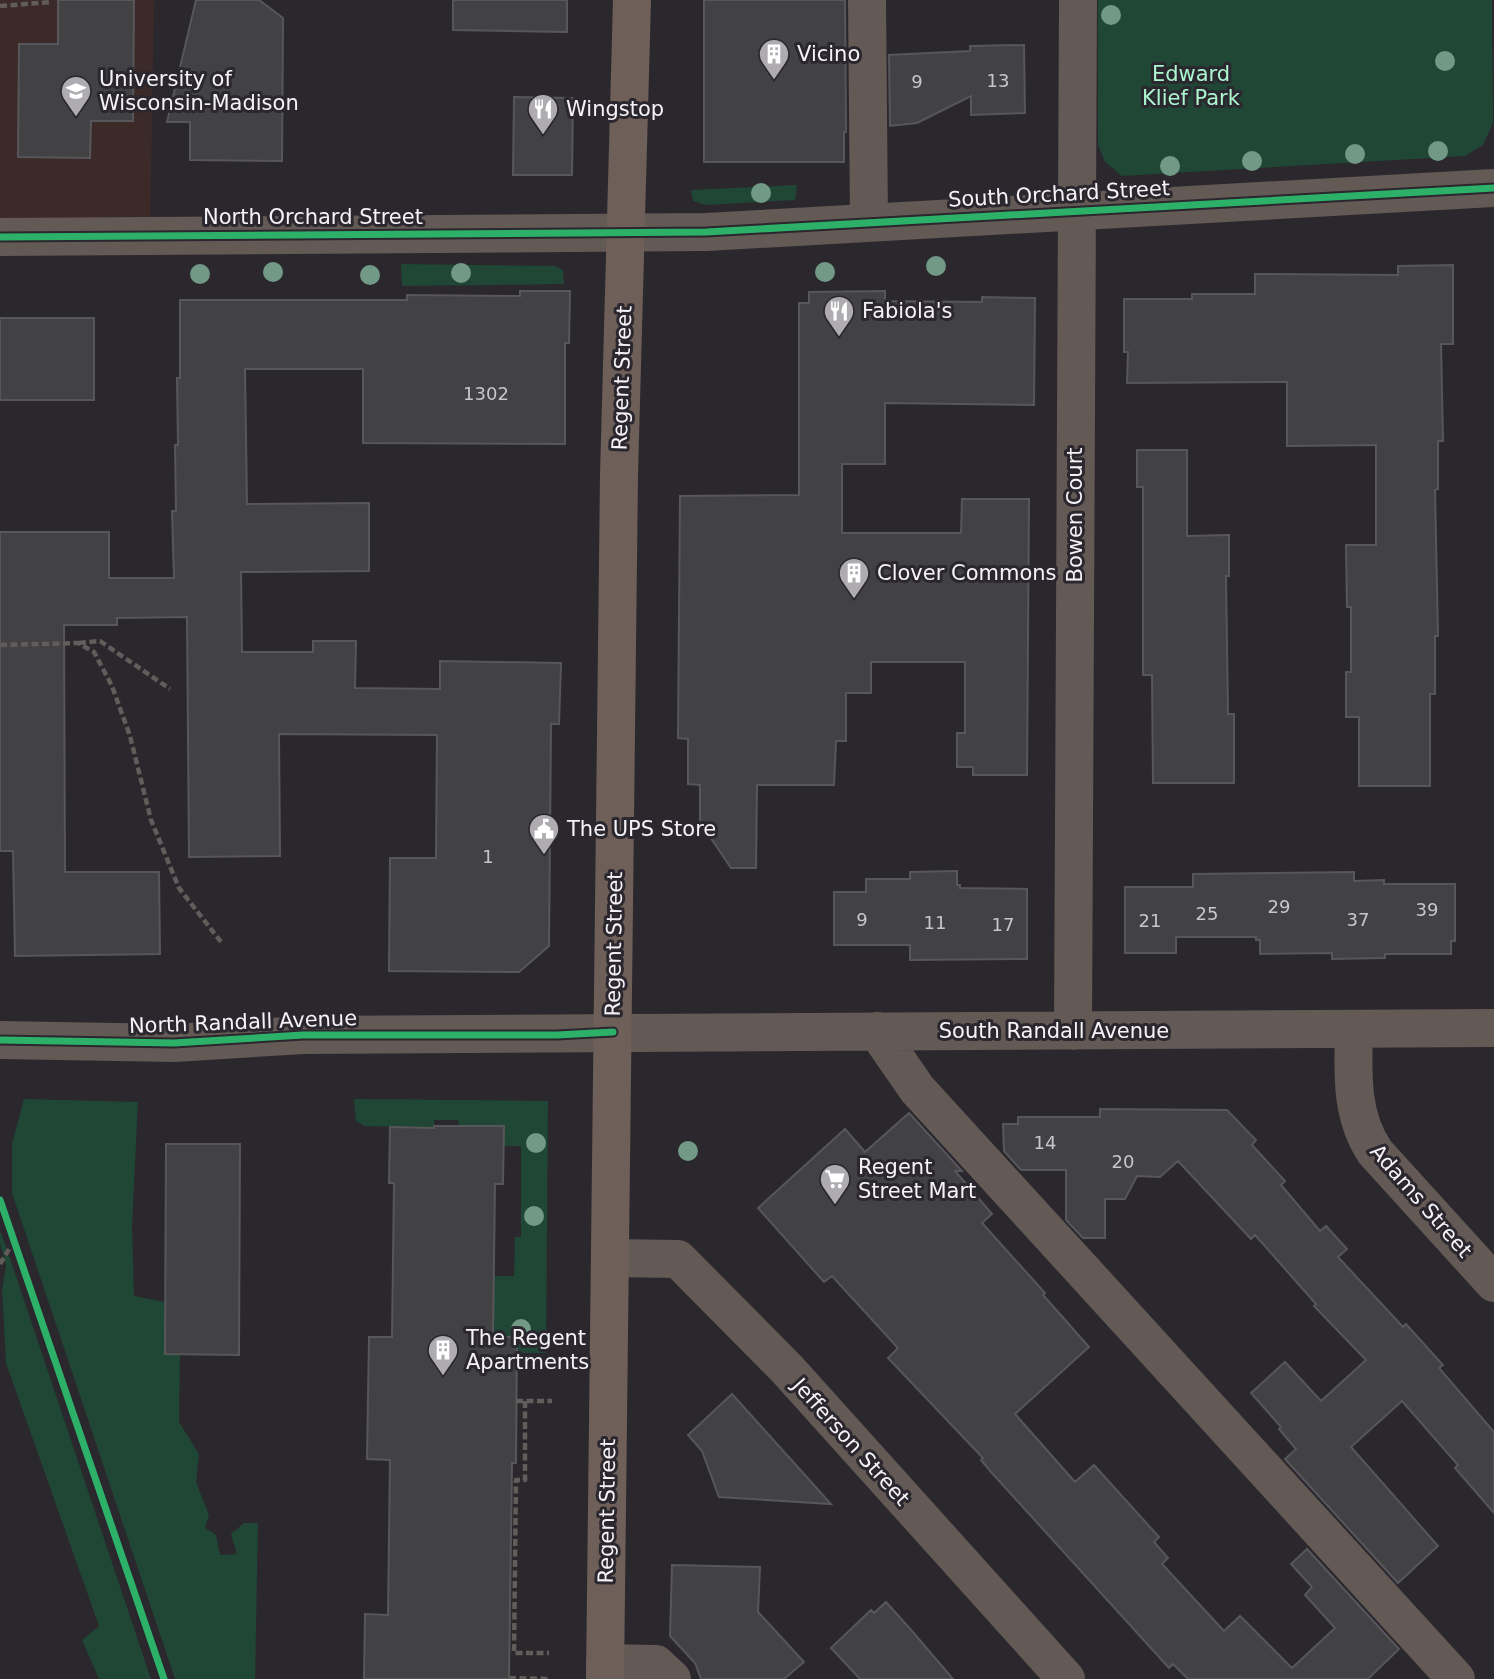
<svg xmlns="http://www.w3.org/2000/svg" width="1494" height="1679" font-family="'DejaVu Sans',sans-serif">
	<style>
		.education { fill: #3b2a28 }
		.green { fill: #204635 }
		.building { fill: #424144; stroke: #57565a; stroke-width: 2 }
		.lines { fill: none; stroke-linecap: round; stroke-linejoin: round }
		.path { stroke: #625c5a; stroke-width: 4.5; stroke-dasharray: 7 3.5; stroke-linecap: butt }
		.minor { stroke: #635955; stroke-width: 38 }
		.major { stroke: #6e5f58; stroke-width: 38 }
		.cycleway-casing { stroke: #2a272e; stroke-width: 11 }
		.cycleway { stroke: #2db169; stroke-width: 7 }
		.tree { fill: #719986 }
		.labels { text-anchor: middle; dominant-baseline: central; stroke-width: 6; stroke-linejoin: round; paint-order: stroke }
		.number-label { font-size: 18px; fill: #c8c6ca }
		.poi-label { font-size: 21px; fill: #f5f3f7; stroke: #2a272e; text-anchor: start }
		.park-label { font-size: 21px; fill: #abf6cf; stroke: #2a272e }
		.street-label { font-size: 21px; fill: #f5f3f7; stroke: #2a272e }
	</style>
	<rect width="100%" height="100%" fill="#2a282d"/>
	<path class="education" d="M 0,0 L 154,0 L 150,236 L 0,237 Z"/>
	<path class="green" d="M 1098,0 L 1492,0 L 1493,123 L 1483,145 L 1465,156 L 1122,176 L 1105,162 L 1098,145 Z
		M 797,185 L 795,200 L 705,205 L 693,201 L 691,190 Z
		M 401,264 L 555,266 L 563,270 L 564,284 L 402,286 Z
		M 24,1099 L 138,1102 L 132,1226 L 134,1296 L 165,1302 L 165,1354 L 180,1354 L 179,1422 L 199,1454 L 196,1482 L 209,1515 L 205,1528 L 216,1535 L 220,1555 L 237,1554 L 231,1534 L 244,1523 L 258,1523 L 255,1679 L 175,1679 L 12,1193 L 12,1144 Z
		M 354,1099 L 548,1101 L 546,1353 L 517,1353 L 517,1337 L 493,1337 L 494,1276 L 514,1276 L 515,1237 L 521,1237 L 521,1146 L 503,1146 L 503,1126 L 459,1126 L 458,1120 L 434,1120 L 434,1128 L 364,1126 L 356,1121 Z
		M 0,1230 L 12,1264 L 151,1679 L 99,1679 L 82,1640 L 99,1626 L 6,1363 L 2,1290 L 6,1266 L 0,1243 Z"/>
	<path class="building" d="M 58,0 L 134,0 L 133,121 L 91,121 L 90,158 L 18,157 L 19,44 L 58,44 Z
		M 196,0 L 259,0 L 283,18 L 282,161 L 190,160 L 190,122 L 167,122 Z
		M 453,0 L 567,0 L 567,32 L 453,30 Z
		M 704,0 L 845,0 L 846,132 L 844,132 L 844,162 L 704,162 Z
		M 1024,45 L 1025,113 L 971,115 L 971,96 L 917,123 L 890,126 L 889,55 L 970,51 L 970,46 Z
		M 514,97 L 573,98 L 572,175 L 513,175 Z
		M 1453,265 L 1453,344 L 1441,344 L 1443,441 L 1438,441 L 1438,489 L 1435,490 L 1438,636 L 1435,636 L 1435,694 L 1430,694 L 1430,786 L 1359,786 L 1359,717 L 1346,717 L 1346,672 L 1351,672 L 1351,607 L 1347,607 L 1346,545 L 1376,545 L 1376,445 L 1287,446 L 1287,382 L 1127,383 L 1128,352 L 1124,352 L 1124,299 L 1192,299 L 1192,294 L 1255,294 L 1255,274 L 1398,275 L 1398,266 Z
		M 520,291 L 570,291 L 569,343 L 565,343 L 565,444 L 363,443 L 363,369 L 245,369 L 247,504 L 369,503 L 369,571 L 241,572 L 242,652 L 313,652 L 313,641 L 356,641 L 355,688 L 440,689 L 440,661 L 561,663 L 559,724 L 551,724 L 549,946 L 519,972 L 389,971 L 390,858 L 436,858 L 437,735 L 279,734 L 280,856 L 189,857 L 187,617 L 117,618 L 117,625 L 64,625 L 65,872 L 159,872 L 160,954 L 15,956 L 13,851 L 0,851 L 0,532 L 109,532 L 109,578 L 174,578 L 172,511 L 176,511 L 175,445 L 178,445 L 177,378 L 180,378 L 180,300 L 407,300 L 407,295 L 520,296 Z
		M 885,291 L 885,301 L 982,302 L 982,297 L 1035,298 L 1034,405 L 885,403 L 885,464 L 842,464 L 842,533 L 961,533 L 962,499 L 1029,499 L 1027,775 L 973,775 L 973,767 L 957,767 L 957,733 L 965,733 L 965,662 L 871,662 L 871,693 L 846,693 L 846,741 L 836,741 L 834,785 L 757,785 L 756,868 L 731,868 L 700,822 L 700,785 L 688,784 L 688,739 L 678,738 L 680,496 L 799,495 L 799,303 L 809,303 L 809,292 Z
		M 0,318 L 94,318 L 94,400 L 0,400 Z
		M 1137,450 L 1187,450 L 1187,536 L 1229,535 L 1229,576 L 1226,576 L 1228,714 L 1234,714 L 1234,783 L 1153,783 L 1152,675 L 1143,675 L 1143,487 L 1137,487 Z
		M 957,871 L 957,885 L 960,885 L 960,888 L 1027,889 L 1027,959 L 910,960 L 910,945 L 834,945 L 834,892 L 866,892 L 866,879 L 910,879 L 910,872 Z
		M 1354,872 L 1354,881 L 1384,880 L 1384,884 L 1455,884 L 1455,941 L 1451,941 L 1451,954 L 1385,954 L 1385,958 L 1332,959 L 1332,953 L 1260,954 L 1260,940 L 1256,940 L 1256,937 L 1176,937 L 1176,953 L 1125,953 L 1125,887 L 1193,887 L 1193,874 Z
		M 1100,1109 L 1227,1110 L 1256,1140 L 1252,1145 L 1285,1181 L 1281,1185 L 1320,1231 L 1326,1226 L 1347,1249 L 1338,1257 L 1403,1327 L 1406,1324 L 1443,1365 L 1439,1368 L 1494,1432 L 1494,1513 L 1455,1468 L 1458,1465 L 1402,1401 L 1351,1447 L 1438,1546 L 1398,1583 L 1285,1459 L 1296,1449 L 1279,1429 L 1281,1427 L 1251,1393 L 1285,1362 L 1321,1401 L 1366,1360 L 1314,1306 L 1316,1304 L 1255,1235 L 1251,1239 L 1178,1161 L 1160,1177 L 1137,1176 L 1125,1199 L 1105,1199 L 1105,1238 L 1083,1238 L 1066,1220 L 1066,1170 L 1021,1170 L 1004,1151 L 1003,1124 L 1018,1124 L 1018,1117 L 1100,1117 Z
		M 909,1113 L 962,1171 L 955,1171 L 992,1214 L 982,1223 L 1045,1293 L 1043,1295 L 1089,1347 L 1015,1414 L 1075,1482 L 1094,1465 L 1159,1537 L 1154,1542 L 1168,1558 L 1162,1564 L 1224,1631 L 1240,1616 L 1292,1668 L 1335,1628 L 1305,1595 L 1312,1587 L 1291,1564 L 1307,1549 L 1399,1649 L 1368,1679 L 1188,1679 L 1173,1664 L 1169,1668 L 991,1472 L 981,1460 L 983,1458 L 888,1358 L 898,1348 L 832,1276 L 824,1282 L 758,1208 L 845,1129 L 865,1152 Z
		M 434,1126 L 504,1126 L 503,1184 L 495,1184 L 493,1337 L 517,1337 L 516,1463 L 512,1463 L 509,1679 L 364,1679 L 365,1614 L 388,1615 L 390,1460 L 367,1459 L 369,1337 L 392,1337 L 394,1183 L 389,1183 L 390,1127 L 434,1128 Z
		M 166,1144 L 240,1144 L 239,1355 L 165,1354 Z
		M 732,1394 L 831,1504 L 719,1497 L 702,1451 L 688,1435 Z
		M 672,1565 L 760,1567 L 758,1612 L 804,1662 L 784,1679 L 701,1679 L 695,1663 L 670,1636 Z
		M 886,1602 L 912,1631 L 953,1679 L 860,1679 L 831,1648 L 871,1610 L 874,1613 Z"/>
	<g class="lines">
		<path class="path" d="M 0,6 L 52,2
			M 79,643 L 100,641 L 170,689
			M 0,645 L 78,643 L 94,652 L 112,686 L 130,736 L 151,820 L 179,888 L 221,942
			M 0,1264 L 14,1241
			M 516,1401 L 552,1401
			M 525,1401 L 525,1480 L 516,1480 L 514,1653 L 549,1653
			M 509,1678 L 549,1679"/>
		<path class="minor" d="M 867,0 L 869,222
			M 0,237 L 706,232 L 1494,188
			M 1354,1030 C 1353,1072 1350,1115 1375,1152 L 1494,1283
			M 877,1031 L 917,1089 L 1456,1679
			M 1073,1031 L 1078,0
			M 0,1040 L 174,1043 L 303,1035 L 1494,1028
			M 610,1258 L 678,1259 L 787,1369 L 1066,1679
			M 605,1663 L 656,1664 L 672,1679"/>
		<path class="major" d="M 605,1679 L 619,475 L 632,0"/>
		<g class="cycleway-casing">
			<path id="cycleway" d="M 0,237 L 706,232 L 1494,188
				M 0,1040 L 174,1043 L 303,1035 L 557,1035 L 613,1032
				M 0,1200 L 164,1679"/>
		</g>
		<use href="#cycleway" class="cycleway"/>
	</g>
	<g class="tree">
		<circle cx="1111" cy="15" r="10"/>
		<circle cx="1445" cy="61" r="10"/>
		<circle cx="1438" cy="151" r="10"/>
		<circle cx="1355" cy="154" r="10"/>
		<circle cx="1252" cy="161" r="10"/>
		<circle cx="1170" cy="166" r="10"/>
		<circle cx="761" cy="193" r="10"/>
		<circle cx="936" cy="266" r="10"/>
		<circle cx="273" cy="272" r="10"/>
		<circle cx="825" cy="272" r="10"/>
		<circle cx="461" cy="273" r="10"/>
		<circle cx="200" cy="274" r="10"/>
		<circle cx="370" cy="275" r="10"/>
		<circle cx="536" cy="1143" r="10"/>
		<circle cx="688" cy="1151" r="10"/>
		<circle cx="534" cy="1216" r="10"/>
		<circle cx="521" cy="1329" r="10"/>
	</g>
	<defs>
		<g id="building-pin" transform="scale(1.575)"><path d="M0 17L-7.5 6A9.5 9.5 0 1 1 7.5 6Z" fill="#aeacb0" stroke="#2a272e"/><path d="M-4-6H4V6H1V3H-1V6H-4ZM-2.5-4.3h1.7v1.8h-1.7ZM.8-4.3h1.7v1.8H.8ZM-2.5-1h1.7V.8h-1.7ZM.8-1h1.7V.8H.8Z" fill="#fff"/></g>
		<g id="university-pin" transform="scale(1.575)"><path d="M0 17L-7.5 6A9.5 9.5 0 1 1 7.5 6Z" fill="#aeacb0" stroke="#2a272e"/><path d="M0-5L7-2L0 1L-7-2ZM-4 1L0 2.5L4 1V4Q0 6-4 4Z" fill="#fff"/></g>
		<g id="restaurant-pin" transform="scale(1.575)"><path d="M0 17L-7.5 6A9.5 9.5 0 1 1 7.5 6Z" fill="#aeacb0" stroke="#2a272e"/><path d="M-5-6h1v4h1v-4h1v4h1v-4h1v5L-1.5 .5V6h-2V.5L-5-1ZM5-6V6H3V1.5H1.5Q1.5-4 5-6Z" fill="#fff"/></g>
		<g id="civic-pin" transform="scale(1.575)"><path d="M0 17L-7.5 6A9.5 9.5 0 1 1 7.5 6Z" fill="#aeacb0" stroke="#2a272e"/><path d="M-.6-6.5H3V-4.5H.6V-3L4-1V1h2V6H-6V1h2V-1L-.6-3ZM-1.2 2.5V6h2.4V2.5Z" fill="#fff"/></g>
		<g id="supermarket-pin" transform="scale(1.575)"><path d="M0 17L-7.5 6A9.5 9.5 0 1 1 7.5 6Z" fill="#aeacb0" stroke="#2a272e"/><path d="M-6-5.5h2.5l.6 2H6L4.5 2H-2.5L-4.4-4H-6ZM-1.5 3.2a1.3 1.3 0 1 0 .1 0ZM3 3.2a1.3 1.3 0 1 0 .1 0Z" fill="#fff"/></g>
	</defs>
	<g fill-rule="evenodd">
		<use href="#building-pin" x="774" y="54"/>
		<use href="#university-pin" x="76" y="91"/>
		<use href="#restaurant-pin" x="543" y="109"/>
		<use href="#restaurant-pin" x="839" y="311"/>
		<use href="#building-pin" x="854" y="573"/>
		<use href="#civic-pin" x="544" y="829"/>
		<use href="#supermarket-pin" x="835" y="1179"/>
		<use href="#building-pin" x="443" y="1350"/>
	</g>
	<g class="labels">
		<g class="number-label">
			<text x="998" y="80">13</text>
			<text x="917" y="81">9</text>
			<text x="486" y="393">1302</text>
			<text x="488" y="856">1</text>
			<text x="1279" y="906">29</text>
			<text x="1427" y="909">39</text>
			<text x="1207" y="913">25</text>
			<text x="862" y="919">9</text>
			<text x="1358" y="919">37</text>
			<text x="1150" y="920">21</text>
			<text x="935" y="922">11</text>
			<text x="1003" y="924">17</text>
			<text x="1045" y="1142">14</text>
			<text x="1123" y="1161">20</text>
		</g>
		<g class="poi-label">
			<text x="797" y="54">Vicino</text>
			<text x="99" y="79">University of<tspan x="99" dy="24">Wisconsin-Madison</tspan></text>
			<text x="566" y="109">Wingstop</text>
			<text x="862" y="311">Fabiola's</text>
			<text x="877" y="573">Clover Commons</text>
			<text x="567" y="829">The UPS Store</text>
			<text x="858" y="1167">Regent<tspan x="858" dy="24">Street Mart</tspan></text>
			<text x="466" y="1338">The Regent<tspan x="466" dy="24">Apartments</tspan></text>
		</g>
		<g class="park-label">
			<text x="1191" y="74">Edward<tspan x="1191" dy="24">Klief Park</tspan></text>
		</g>
		<g class="street-label">
			<text transform="translate(1059 194) rotate(-3)">South Orchard Street</text>
			<text x="313" y="217">North Orchard Street</text>
			<text transform="translate(622 378) rotate(-88)">Regent Street</text>
			<text transform="translate(1075 515) rotate(-90)">Bowen Court</text>
			<text transform="translate(614 944) rotate(-89)">Regent Street</text>
			<text transform="translate(243 1022) rotate(-2)">North Randall Avenue</text>
			<text x="1054" y="1031">South Randall Avenue</text>
			<text transform="translate(1421 1201) rotate(49)">Adams Street</text>
			<text transform="translate(851 1442) rotate(48)">Jefferson Street</text>
			<text transform="translate(607 1511) rotate(-89)">Regent Street</text>
		</g>
	</g>
</svg>
